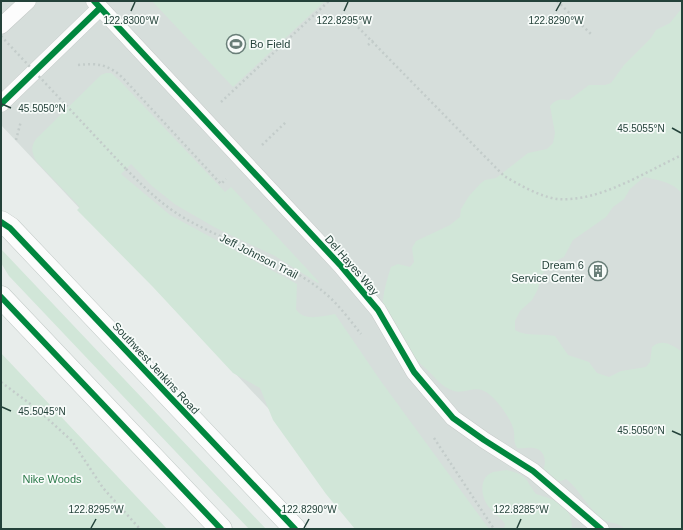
<svg xmlns="http://www.w3.org/2000/svg" width="683" height="530" font-family="Helvetica,sans-serif">
	<style>
		.built { fill: #d6dedb }
		.green { fill: #d1e6d8 }
		.lines { fill: none; stroke-linecap: round; stroke-linejoin: round }
		.lane-casing { stroke: #c5cac8; stroke-width: 17 }
		.secondary-casing { stroke: #c3cbc8; stroke-width: 23 }
		.path { stroke: #c3ccca; stroke-width: 2.5; stroke-dasharray: 2 3; stroke-linecap: butt }
		.lane { stroke: #fcfcfc; stroke-width: 16 }
		.secondary { stroke: #fcfcfc; stroke-width: 22 }
		.path-bridge { stroke: #c3ccca; stroke-width: 2.5; stroke-dasharray: 2 3; stroke-linecap: butt }
		.cycleway-casing { stroke: #f7fbf9; stroke-width: 8 }
		.cycleway { stroke: #00873e; stroke-width: 6 }
		.ticks { fill: none; stroke: #24423a; stroke-width: 1.5 }
		.labels { text-anchor: middle; dominant-baseline: central; stroke-width: 3.5; stroke-linejoin: round; paint-order: stroke }
		.poi-label { font-size: 11px; fill: #24423a; stroke: #f7fbf9; text-anchor: start }
		.street-label { font-size: 11px; fill: #24423a; stroke: #f7fbf9 }
		.park-label { font-size: 11px; fill: #2d7a4b; stroke: #f7fbf9 }
		.ticks-label { font-size: 10px; text-anchor: middle; fill: #24423a; stroke: #f7fbf9; stroke-width: 3.5; stroke-linejoin: round; paint-order: stroke }
	</style>
	<rect width="100%" height="100%" fill="#e8edeb"/>
	<path class="built" d="M 1,1 L 682,1 L 682,529 L 382,529 L 1,125 Z"/>
	<path class="green" d="M 152,1 L 325,1 L 233,87 Z
		M 682,8 L 682,194 C 674,182 657,180 644,177 L 630,189 L 624,199 L 613,207 L 606,217 L 573,240 L 564,257 L 549,264 L 541,276 L 538,289 L 532,300 L 520,311 L 515,321 L 515,330 C 527,337 541,333 555,336 L 568,355 L 589,362 L 597,373 L 609,377 L 621,371 L 646,367 L 650,362 L 652,347 C 662,338 673,345 682,352 L 682,529 L 624,529 C 620,522 609,524 602,519 C 588,508 579,489 566,479 L 561,481 L 552,481 L 543,470 C 547,462 545,449 533,448 C 528,447 523,449 517,448 C 512,438 516,437 513,428 C 510,417 495,397 486,392 C 475,385 465,394 454,391 C 440,387 433,374 423,366 C 416,359 387,335 385,327 C 379,306 385,286 391,267 L 398,264 L 410,267 L 414,262 L 412,248 L 416,241 L 450,225 L 460,217 L 461,209 L 469,196 L 480,184 L 485,180 L 496,178 L 528,153 L 547,149 L 553,143 L 555,133 L 550,106 C 556,99 561,99 569,100 L 589,85 L 605,85 L 611,83 L 624,65 L 651,38 L 656,30 L 670,23 Z
		M 106,73 L 111,73 L 119,80 L 225,192 L 231,187 L 319,282 L 318,283 L 275,256 L 216,228 L 176,205 L 152,186 L 131,164 L 121,174 L 170,215 L 297,284 L 296,309 C 303,322 323,316 335,314 L 380,380 L 489,529 L 355,529 L 326,494 L 273,420 L 260,388 L 233,373 L 153,287 L 77,210 L 80,207 L 36,161 C 32,152 30,148 36,139 L 101,75 Z
		M 1,249 L 266,529 L 249,529 L 9,276 L 1,263 Z
		M 1,353 L 167,529 L 1,529 Z
		M 507,470 C 529,476 524,478 536,494 C 556,500 572,505 572,529 L 504,529 L 505,524 C 500,517 493,512 488,506 C 481,496 479,479 491,473 C 495,471 502,471 507,470 Z"/>
	<g class="lines">
		<g class="lane-casing">
			<path id="lane" d="M 94,1 L 341,266 L 378,310 L 414,372 L 453,418 L 484,440 L 533,471 L 601,529
				M 1,26 L 28,1
				M 1,104 L 100,8"/>
		</g>
		<g class="secondary-casing">
			<path id="secondary" d="M 1,222 L 10,228 L 295,529
				M 1,297 L 221,529"/>
		</g>
		<path class="path" d="M 557,1 L 592,35
			M 351,20 L 504,176 C 520,185 540,197 558,199 C 600,202 645,172 682,155
			M 368,45 L 374,40
			M 78,65 C 98,63 107,64 122,77 L 221,184 L 226,179
			M 221,102 L 329,1
			M 16,140 L 21,121
			M 262,145 L 286,122
			M 126,169 C 149,192 167,210 197,225 C 238,246 283,261 320,289 C 336,301 349,319 361,334
			M 1,382 L 37,409 L 72,441 L 103,488 L 140,529
			M 434,438 L 494,529"/>
		<use href="#lane" class="lane"/>
		<use href="#secondary" class="secondary"/>
		<path class="path-bridge" d="M 1,36 L 126,169"/>
		<g class="cycleway-casing">
			<path id="cycleway" d="M 94,1 L 341,266 L 378,310 L 414,372 L 453,418 L 484,440 L 533,471 L 601,529
				M 1,104 L 100,8
				M 1,222 L 10,228 L 295,529
				M 1,297 L 221,529"/>
		</g>
		<use href="#cycleway" class="cycleway"/>
	</g>
	<path class="ticks" d="M 131,11 L 135,2M 344,11 L 348,2M 556,11 L 561,2M 2,104 L 11,108M 672,128 L 681,133M 2,407 L 11,411M 672,431 L 681,435M 91,528 L 96,519M 304,528 L 309,519M 517,528 L 521,519"/>
	<defs>
		<g id="stadium-ring" transform="scale(1)"><circle r="9.5" fill="#f7fbf9" stroke="#697e78" stroke-width="1.5"/><path d="M0-5a6.5 5 0 1 0 0 10a6.5 5 0 1 0 0-10ZM-3.5-1.8h7v3.6h-7Z" fill="#697e78"/></g>
		<g id="building-ring" transform="scale(1)"><circle r="9.5" fill="#f7fbf9" stroke="#697e78" stroke-width="1.5"/><path d="M-4-6H4V6H1V3H-1V6H-4ZM-2.5-4.3h1.7v1.8h-1.7ZM.8-4.3h1.7v1.8H.8ZM-2.5-1h1.7V.8h-1.7ZM.8-1h1.7V.8H.8Z" fill="#697e78"/></g>
	</defs>
	<g fill-rule="evenodd">
		<use href="#stadium-ring" x="236" y="44"/>
		<use href="#building-ring" x="598" y="271"/>
	</g>
	<g class="labels">
		<g class="poi-label">
			<text x="250" y="44">Bo Field</text>
			<text x="584" y="265" text-anchor="end">Dream 6<tspan x="584" dy="13">Service Center</tspan></text>
		</g>
		<g class="street-label">
			<text transform="translate(259 256) rotate(27)">Jeff Johnson Trail</text>
			<text transform="translate(352 265) rotate(49)">Del Hayes Way</text>
			<text transform="translate(156 368) rotate(47)">Southwest Jenkins Road</text>
		</g>
		<g class="park-label">
			<text x="52" y="479">Nike Woods</text>
		</g>
	</g>
	<g class="ticks-label">
		<text x="131" y="24">122.8300°W</text>
		<text x="344" y="24">122.8295°W</text>
		<text x="556" y="24">122.8290°W</text>
		<text x="42" y="112">45.5050°N</text>
		<text x="641" y="132">45.5055°N</text>
		<text x="42" y="415">45.5045°N</text>
		<text x="641" y="434">45.5050°N</text>
		<text x="96" y="513">122.8295°W</text>
		<text x="309" y="513">122.8290°W</text>
		<text x="521" y="513">122.8285°W</text>
	</g>
	<rect width="683" height="530" fill="none" stroke="#24423a" stroke-width="4"/>
</svg>
